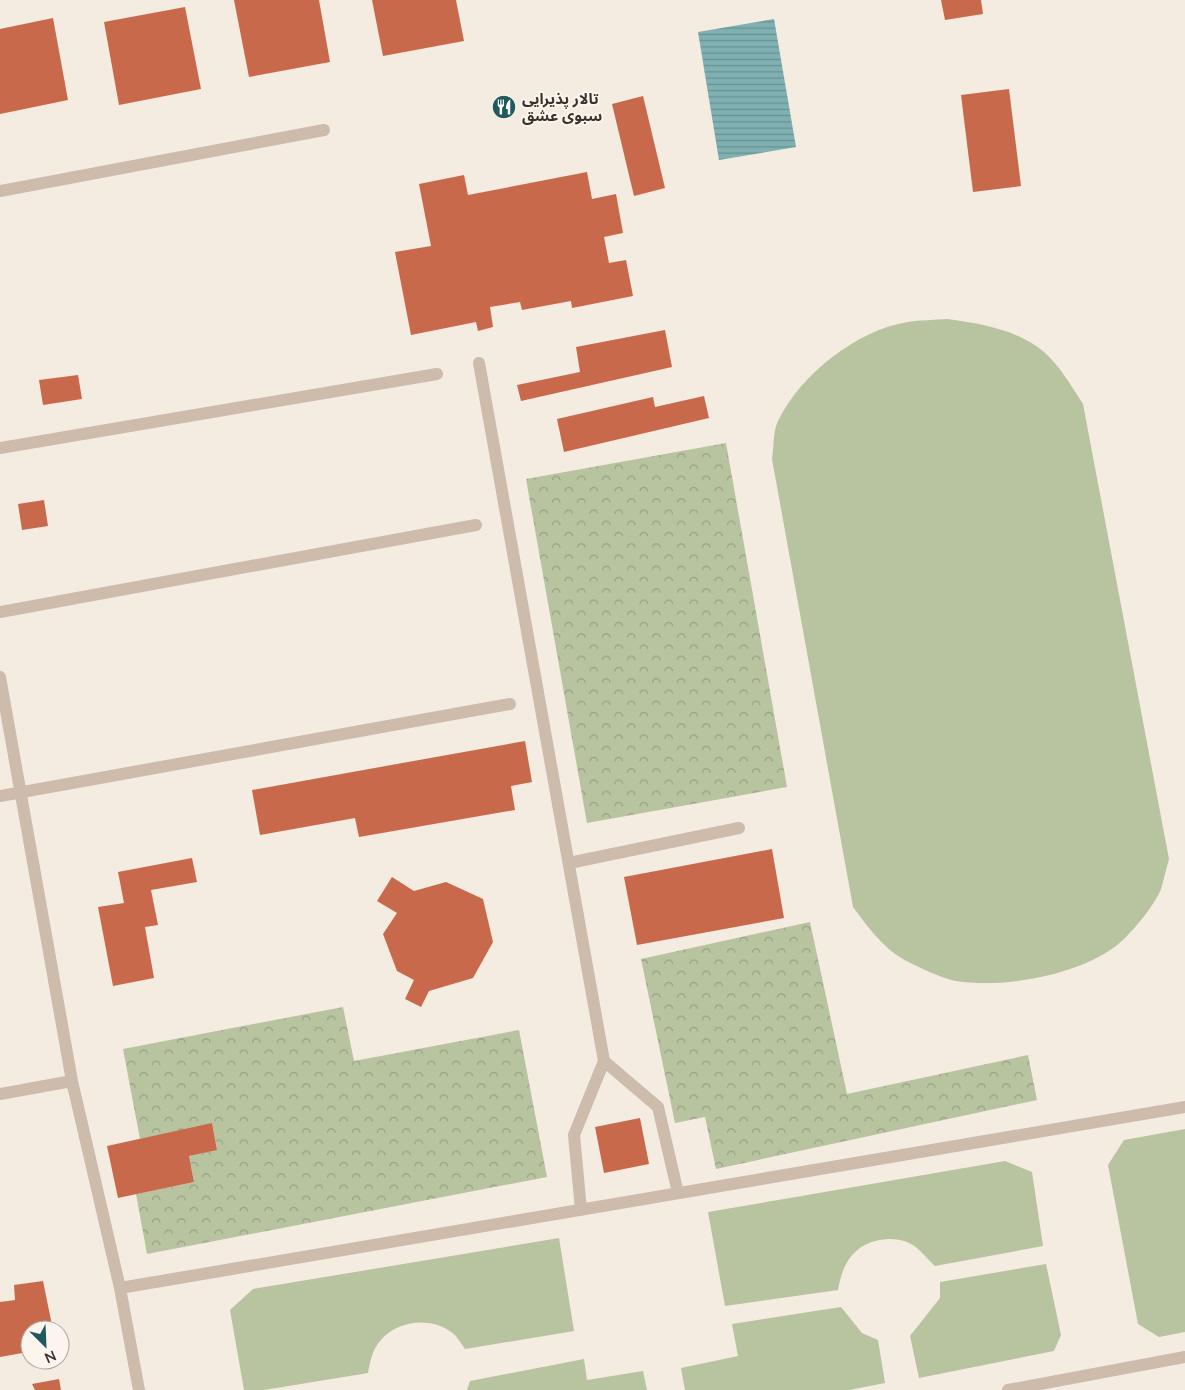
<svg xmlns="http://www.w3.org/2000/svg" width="1185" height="1390" font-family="Lato,'Noto Sans Arabic',sans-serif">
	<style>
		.green { fill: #b8c4a0 }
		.forest { fill: url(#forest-crowns) }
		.water { fill: url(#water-rules) }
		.building { fill: #c8694b }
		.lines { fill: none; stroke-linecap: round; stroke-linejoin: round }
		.lane { stroke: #cdbbac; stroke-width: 12 }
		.labels { text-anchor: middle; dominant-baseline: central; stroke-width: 4; stroke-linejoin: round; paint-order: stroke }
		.poi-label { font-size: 15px; font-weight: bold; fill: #3b302b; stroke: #fbf5ee; text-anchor: start }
	</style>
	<defs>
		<pattern id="forest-crowns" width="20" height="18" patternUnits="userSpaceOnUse" patternTransform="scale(1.25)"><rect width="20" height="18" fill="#b8c4a0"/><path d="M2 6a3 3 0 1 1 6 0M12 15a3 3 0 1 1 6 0" fill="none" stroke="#97a083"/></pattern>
		<pattern id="water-rules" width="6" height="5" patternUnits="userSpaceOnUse" patternTransform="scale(1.25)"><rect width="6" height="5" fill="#7fb0b2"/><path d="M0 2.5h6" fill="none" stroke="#699091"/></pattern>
	</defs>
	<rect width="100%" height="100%" fill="#f4ebe1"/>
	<path class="green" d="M 947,319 C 982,324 1016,329 1044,352 C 1060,366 1072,387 1083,404 L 1169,859 C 1166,869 1164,879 1161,889 C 1155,904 1137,926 1125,938 C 1089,974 1005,989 956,981 C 944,979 915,966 903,959 C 882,947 868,927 853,907 L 772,459 C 774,447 773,431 778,421 C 801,374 857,330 908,322 C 921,320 934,320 947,319 Z
		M 1185,1129 L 1185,1332 L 1159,1337 L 1138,1324 L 1108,1165 L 1124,1140 Z
		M 1005,1161 L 1032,1172 L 1043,1246 L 935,1266 C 927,1259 920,1249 911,1244 C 905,1240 895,1239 888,1239 C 857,1241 843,1260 838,1290 L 725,1306 L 708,1212 Z
		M 559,1238 L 574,1331 L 465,1349 C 462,1345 459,1340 456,1336 C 435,1316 398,1319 380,1341 C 372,1350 370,1362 368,1373 L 264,1390 L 244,1390 L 230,1310 L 253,1289 Z
		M 1046,1264 L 1061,1335 L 1054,1351 L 919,1378 L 910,1336 L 940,1298 L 940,1282 Z
		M 841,1307 L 862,1333 L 878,1340 L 885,1383 L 849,1390 L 685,1390 L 681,1368 L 738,1356 L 732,1324 Z
		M 584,1359 L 587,1380 L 643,1371 L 647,1390 L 467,1390 L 470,1381 Z"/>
	<path class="forest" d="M 726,443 L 787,787 L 587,823 L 526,479 Z
		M 810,922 L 847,1094 L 1028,1055 L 1037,1100 L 716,1169 L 705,1117 L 675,1123 L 641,959 Z
		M 343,1007 L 354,1061 L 519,1030 L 547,1177 L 147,1254 L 136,1194 L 194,1182 L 189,1156 L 217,1149 L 212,1124 L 140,1139 L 123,1049 Z"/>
	<path class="water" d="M 774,19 L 796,147 L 719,160 L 698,32 Z"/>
	<path class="building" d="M 234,0 L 319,0 L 330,62 L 249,77 Z
		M 372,0 L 456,0 L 464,41 L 383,56 Z
		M 941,0 L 981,0 L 983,14 L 945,20 Z
		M 185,7 L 201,89 L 119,105 L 104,22 Z
		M 53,18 L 68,100 L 0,114 L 0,29 Z
		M 1009,89 L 1021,186 L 973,192 L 961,95 Z
		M 643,96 L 665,188 L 634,196 L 612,104 Z
		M 587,172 L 592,199 L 616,194 L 623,233 L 604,237 L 609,263 L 626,260 L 633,296 L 572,308 L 571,301 L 522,310 L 520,302 L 490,307 L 493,327 L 478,331 L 476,322 L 411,335 L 395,252 L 431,246 L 419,184 L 464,175 L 468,195 Z
		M 665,330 L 672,367 L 521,401 L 517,385 L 580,372 L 576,347 Z
		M 78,375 L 82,399 L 43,405 L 39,380 Z
		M 704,396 L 709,418 L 564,452 L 557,419 L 653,397 L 655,407 Z
		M 44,500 L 48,526 L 22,530 L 18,504 Z
		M 525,741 L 532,782 L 511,786 L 515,810 L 359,837 L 355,818 L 260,835 L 252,790 Z
		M 772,849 L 784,918 L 637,945 L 624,877 Z
		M 192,858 L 197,882 L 151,890 L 158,925 L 145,927 L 154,978 L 113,986 L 98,907 L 124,903 L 118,872 Z
		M 392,877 L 414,891 L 446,882 L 483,899 L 493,942 L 473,978 L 429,991 L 421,1007 L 405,999 L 414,980 L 397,971 L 383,934 L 397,913 L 377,901 Z
		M 640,1118 L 649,1164 L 604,1173 L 595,1127 Z
		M 212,1123 L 217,1150 L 189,1156 L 194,1182 L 118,1198 L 107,1146 Z
		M 43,1281 L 53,1330 L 30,1330 L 30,1357 L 28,1352 L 0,1357 L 0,1302 L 15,1300 L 14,1285 Z
		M 59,1379 L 61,1390 L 35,1390 L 32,1384 Z"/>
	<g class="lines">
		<path class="lane" d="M 0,191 L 324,130
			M 479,363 L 604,1061 L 574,1135 L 581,1210
			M 0,448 L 437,374
			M 0,612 L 476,525
			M 0,677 L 72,1081 L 120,1288 L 139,1390
			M 0,796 L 510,704
			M 569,863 L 739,828
			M 604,1061 L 658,1107 L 678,1193
			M 0,1094 L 72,1081
			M 120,1288 L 1185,1107
			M 1008,1390 L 1185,1357"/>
	</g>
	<defs>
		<g id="restaurant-disc" transform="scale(1.25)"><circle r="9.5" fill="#1f5a5e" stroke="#fbf5ee"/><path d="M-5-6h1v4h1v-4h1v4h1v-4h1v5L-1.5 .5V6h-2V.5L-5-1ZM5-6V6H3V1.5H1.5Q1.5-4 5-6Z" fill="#fff"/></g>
	</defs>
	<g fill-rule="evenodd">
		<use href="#restaurant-disc" x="504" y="107"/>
	</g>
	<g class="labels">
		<g class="poi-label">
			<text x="522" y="98">تالار پذیرایی<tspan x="522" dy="17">سبوی عشق</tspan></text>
		</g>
	</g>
	<g transform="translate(45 1345) rotate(156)"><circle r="24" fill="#fbf5ee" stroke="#aea6a0"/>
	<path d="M0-4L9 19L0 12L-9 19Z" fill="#1f5a5e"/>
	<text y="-8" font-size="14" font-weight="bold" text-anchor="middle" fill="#3b302b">N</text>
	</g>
</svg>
